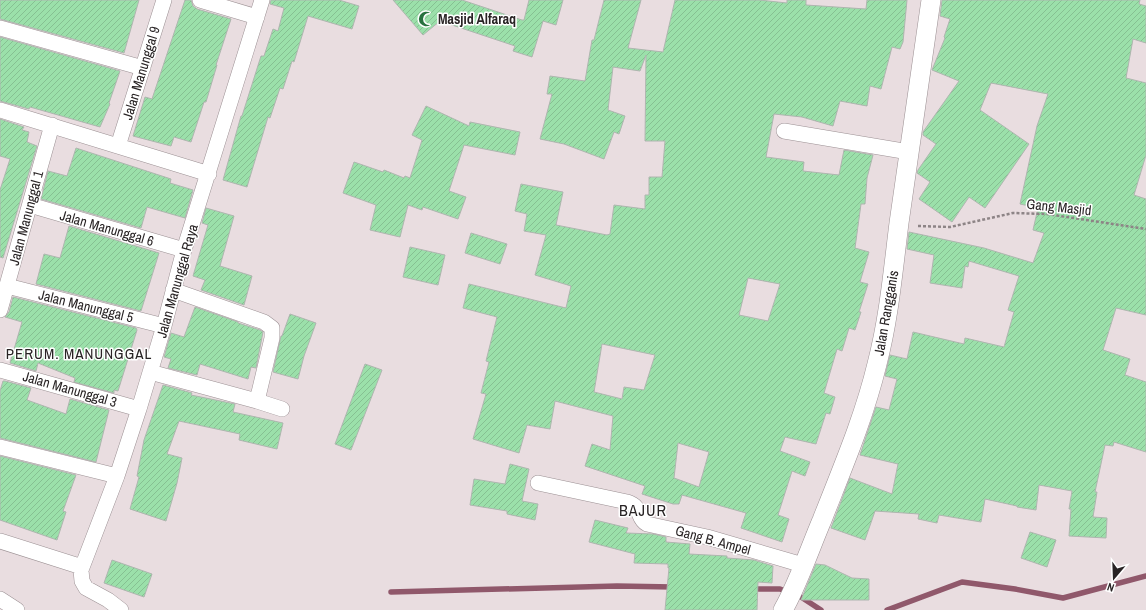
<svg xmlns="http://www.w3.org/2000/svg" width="1146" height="610" font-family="'Archivo Narrow',sans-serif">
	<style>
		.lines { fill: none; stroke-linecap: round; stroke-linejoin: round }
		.stream { stroke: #90586b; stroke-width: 5.5 }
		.building { fill: url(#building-hatch); stroke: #aeb6af; fill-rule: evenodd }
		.minor-casing { stroke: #9c9194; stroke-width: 16 }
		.tertiary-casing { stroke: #9c9194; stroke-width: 20 }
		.path { stroke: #8d8486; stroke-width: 2.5; stroke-dasharray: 3 2; stroke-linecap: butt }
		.minor { stroke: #fff; stroke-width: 15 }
		.tertiary { stroke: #fff; stroke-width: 19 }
		.labels { text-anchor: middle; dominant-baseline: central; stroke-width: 3; stroke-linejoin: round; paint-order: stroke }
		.poi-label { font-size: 14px; font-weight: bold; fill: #282324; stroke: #fff; text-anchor: start }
		.street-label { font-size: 14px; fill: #282324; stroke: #fff }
		.neighbourhood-label { font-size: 15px; letter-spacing: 1px; fill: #282324; stroke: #fff }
		.quarter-label { font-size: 16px; letter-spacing: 1px; fill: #282324; stroke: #fff }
	</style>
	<defs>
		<pattern id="building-hatch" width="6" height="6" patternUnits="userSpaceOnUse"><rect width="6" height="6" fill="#9be0aa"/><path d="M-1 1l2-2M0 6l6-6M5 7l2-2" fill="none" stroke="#86c092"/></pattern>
	</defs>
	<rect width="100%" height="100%" fill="#e9dde0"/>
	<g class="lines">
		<path class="stream" d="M 752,589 L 780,589 L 801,597 L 821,610
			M 391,592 L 617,586 L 673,587
			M 887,610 L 962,582 L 1015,589 L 1063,598 L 1146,576"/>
	</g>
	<path class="building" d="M 0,0 L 139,0 L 124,53 L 0,19 Z
		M 185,0 L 191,0 L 193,6 L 197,9 L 231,19 L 216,65 L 217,65 L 206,102 L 204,102 L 191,142 L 174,137 L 171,146 L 133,136 L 145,97 L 152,99 Z
		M 271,0 L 339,0 L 359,6 L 352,29 L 308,16 L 294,62 L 292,61 L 283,89 L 280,88 L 270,118 L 268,117 L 247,187 L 223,180 L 241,116 L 242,116 L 261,56 L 264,56 L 273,29 L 278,31 L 284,8 L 270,4 Z
		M 393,0 L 462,0 L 522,20 L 524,20 L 529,0 L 563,0 L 556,25 L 543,21 L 532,57 L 513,51 L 515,46 L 440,21 L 423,35 Z
		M 604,0 L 641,0 L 628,48 L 663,52 L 675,0 L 759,0 L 787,3 L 787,0 L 806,0 L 806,5 L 866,9 L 867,0 L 907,0 L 903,42 L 900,49 L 892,47 L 881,89 L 870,86 L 867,106 L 840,101 L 833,126 L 802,117 L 774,114 L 766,157 L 804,162 L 803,171 L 839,175 L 844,150 L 873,155 L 867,178 L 865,204 L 861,204 L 855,248 L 869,252 L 860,282 L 868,284 L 859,312 L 861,312 L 855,330 L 849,328 L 842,351 L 837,349 L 824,393 L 835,397 L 830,414 L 826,413 L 816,444 L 785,437 L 780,451 L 810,462 L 805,476 L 792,471 L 778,515 L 789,519 L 782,542 L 741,528 L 746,513 L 682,495 L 679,504 L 673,504 L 642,494 L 645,486 L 585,466 L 592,444 L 610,450 L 613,416 L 555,401 L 550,429 L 527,425 L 519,453 L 473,439 L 486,394 L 481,393 L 489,362 L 486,361 L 497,317 L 463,308 L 469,284 L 566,308 L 571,286 L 535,275 L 546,235 L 524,231 L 527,214 L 515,211 L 521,184 L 563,192 L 556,225 L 607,235 L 610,234 L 614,205 L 645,209 L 645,195 L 649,195 L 649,177 L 662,177 L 665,141 L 645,141 L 646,55 L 640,71 L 613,67 L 608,110 L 625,116 L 619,134 L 614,132 L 604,159 L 564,144 L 540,139 L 552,94 L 547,94 L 550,76 L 585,81 L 592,40 L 594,40 ZM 748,278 L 780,284 L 768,321 L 739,315 ZM 602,344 L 655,355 L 644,390 L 624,387 L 622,399 L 594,392 ZM 678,443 L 709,452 L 699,487 L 674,478 Z
		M 942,0 L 1140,0 L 1139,4 L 1146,6 L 1146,43 L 1133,39 L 1126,78 L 1146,83 L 1146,155 L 1134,195 L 1146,199 L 1146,315 L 1116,308 L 1103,350 L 1130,359 L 1125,375 L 1146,382 L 1146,452 L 1114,442 L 1113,446 L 1105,445 L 1095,492 L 1097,492 L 1093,517 L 1107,518 L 1106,538 L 1069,536 L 1071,509 L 1069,509 L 1072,491 L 1039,485 L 1036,510 L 1017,507 L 1017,506 L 985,499 L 981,522 L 939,515 L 937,523 L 918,519 L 919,514 L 875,511 L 865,540 L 831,528 L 850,478 L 892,494 L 898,464 L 860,455 L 876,407 L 889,410 L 897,379 L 885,376 L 890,355 L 907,359 L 913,332 L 964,344 L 965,338 L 1004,347 L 1014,312 L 1008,310 L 1019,276 L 969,261 L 968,267 L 965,266 L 962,288 L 930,283 L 934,255 L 907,249 L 909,232 L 984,248 L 1033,263 L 1044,233 L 1033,230 L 1038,208 L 1020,204 L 1037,126 L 1048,94 L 991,83 L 980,110 L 1029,144 L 985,208 L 969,197 L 952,222 L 919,199 L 930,182 L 917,173 L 918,170 L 936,144 L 923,135 L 923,132 L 959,81 L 932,70 L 945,38 L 944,37 L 950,19 L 940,16 Z
		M 0,37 L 120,71 L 109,103 L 110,104 L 100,127 L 30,107 L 29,109 L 0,101 Z
		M 426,106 L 469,126 L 470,122 L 520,132 L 515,155 L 464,145 L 449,191 L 466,197 L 458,219 L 423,207 L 422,210 L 408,205 L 400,237 L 370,230 L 376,205 L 343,193 L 354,162 L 383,172 L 384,170 L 404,178 L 405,176 L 410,178 L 422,140 L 412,135 Z
		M 0,119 L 24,127 L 22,130 L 29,132 L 27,142 L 37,146 L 3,258 L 0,257 L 0,190 L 10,159 L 0,156 Z
		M 76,148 L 171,179 L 170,183 L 193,190 L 185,218 L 147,207 L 141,228 L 41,199 L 48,171 L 67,176 Z
		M 206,208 L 234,216 L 220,266 L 252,276 L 244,305 L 201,290 L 205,280 L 193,276 L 208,225 L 202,223 Z
		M 69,226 L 159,253 L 141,311 L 36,284 L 44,254 L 60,258 Z
		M 471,233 L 507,244 L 500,264 L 465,253 Z
		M 410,247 L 445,255 L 438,285 L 403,277 Z
		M 13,297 L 136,328 L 137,330 L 118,391 L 114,390 L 114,393 L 74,382 L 75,378 L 38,363 L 36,371 L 10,363 L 22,322 L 5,317 L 9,312 Z
		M 195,307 L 238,322 L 238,323 L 260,330 L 263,332 L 256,368 L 251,367 L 248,379 L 200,364 L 197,375 L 168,368 L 171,359 L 164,357 L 171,333 L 184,337 Z
		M 290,314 L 316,323 L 304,356 L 298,379 L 273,372 L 281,336 L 282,336 Z
		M 365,364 L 382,370 L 351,450 L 335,444 Z
		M 3,381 L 5,381 L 31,388 L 27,400 L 66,414 L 70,399 L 109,410 L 96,462 L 0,438 L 0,391 Z
		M 163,385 L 192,393 L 191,395 L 235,404 L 233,412 L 283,423 L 277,449 L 239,440 L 240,434 L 179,421 L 167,454 L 182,458 L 177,483 L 166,521 L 130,509 L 139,477 L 137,476 L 144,440 Z
		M 0,456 L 76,475 L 63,511 L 66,512 L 57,540 L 0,520 Z
		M 510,464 L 529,469 L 522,501 L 538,504 L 535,520 L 507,514 L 507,511 L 470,505 L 474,479 L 505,484 Z
		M 595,520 L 628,528 L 626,533 L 653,534 L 666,537 L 666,542 L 690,544 L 689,554 L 727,556 L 727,558 L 754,560 L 773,566 L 772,583 L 758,582 L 757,610 L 665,610 L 669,568 L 668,568 L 668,564 L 634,563 L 635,554 L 589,542 Z
		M 1030,532 L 1056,540 L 1047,567 L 1021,558 Z
		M 112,560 L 152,574 L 144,597 L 104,583 Z
		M 816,564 L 825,565 L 852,578 L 869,579 L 869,600 L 801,600 Z"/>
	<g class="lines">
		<g class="minor-casing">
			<path id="minor" d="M 200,0 L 257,17
				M 0,28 L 143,68
				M 0,110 L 209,174
				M 784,131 L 909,152
				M 118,146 L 164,0
				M 30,205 L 184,250
				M 7,286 L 164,326
				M 173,290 L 264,322 L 272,328 L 272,338 L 257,401
				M 0,310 L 52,125
				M 0,370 L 139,409
				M 150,372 L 257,401 L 282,409
				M 0,447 L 117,476
				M 538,483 L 627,502 C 643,507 636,518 647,524 L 707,537 L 803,565
				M 0,541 L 82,567
				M 0,599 L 17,610
				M 121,610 L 108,600 L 86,588 L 82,581 L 81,570 L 117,476 L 139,409 L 164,326 L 184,250 L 262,0"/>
		</g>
		<g class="tertiary-casing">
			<path id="tertiary" d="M 783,610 C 798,584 810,548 822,520 C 842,469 864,418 877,364 C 889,318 893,271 899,223 C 910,149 920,74 931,0"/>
		</g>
		<path class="path" d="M 918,226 L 950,227 L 1013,213 L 1047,214 L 1146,229"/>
		<use href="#minor" class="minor"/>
		<use href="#tertiary" class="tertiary"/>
	</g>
	<defs>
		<g id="mosque-bare" transform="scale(1.2)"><path d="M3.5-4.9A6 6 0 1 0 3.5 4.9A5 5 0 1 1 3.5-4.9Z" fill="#28723f" stroke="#fff" stroke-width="2.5" paint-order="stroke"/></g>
	</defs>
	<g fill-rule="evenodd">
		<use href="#mosque-bare" x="426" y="19"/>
	</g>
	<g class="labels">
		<g class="poi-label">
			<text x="438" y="19">Masjid Alfaraq</text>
		</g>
		<g class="street-label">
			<text transform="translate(141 73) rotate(-73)">Jalan Manunggal 9</text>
			<text transform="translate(1059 207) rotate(6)">Gang Masjid</text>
			<text transform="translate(26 218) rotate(-75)">Jalan Manunggal 1</text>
			<text transform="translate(107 228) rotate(16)">Jalan Manunggal 6</text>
			<text transform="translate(177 281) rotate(-74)">Jalan Manunggal Raya</text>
			<text transform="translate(86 306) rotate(14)">Jalan Manunggal 5</text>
			<text transform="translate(886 313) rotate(-80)">Jalan Rangganis</text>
			<text transform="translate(70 389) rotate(16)">Jalan Manunggal 3</text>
			<text transform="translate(713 540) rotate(15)">Gang B. Ampel</text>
		</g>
		<g class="neighbourhood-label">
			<text x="79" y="353">PERUM. MANUNGGAL</text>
		</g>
		<g class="quarter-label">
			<text x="643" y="510">BAJUR</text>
		</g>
	</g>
	<g transform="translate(1114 578) rotate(199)" stroke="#ffffff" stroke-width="3" paint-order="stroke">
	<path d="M0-3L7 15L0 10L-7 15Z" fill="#282324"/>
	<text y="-6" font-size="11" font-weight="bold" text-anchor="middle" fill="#282324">N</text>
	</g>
</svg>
